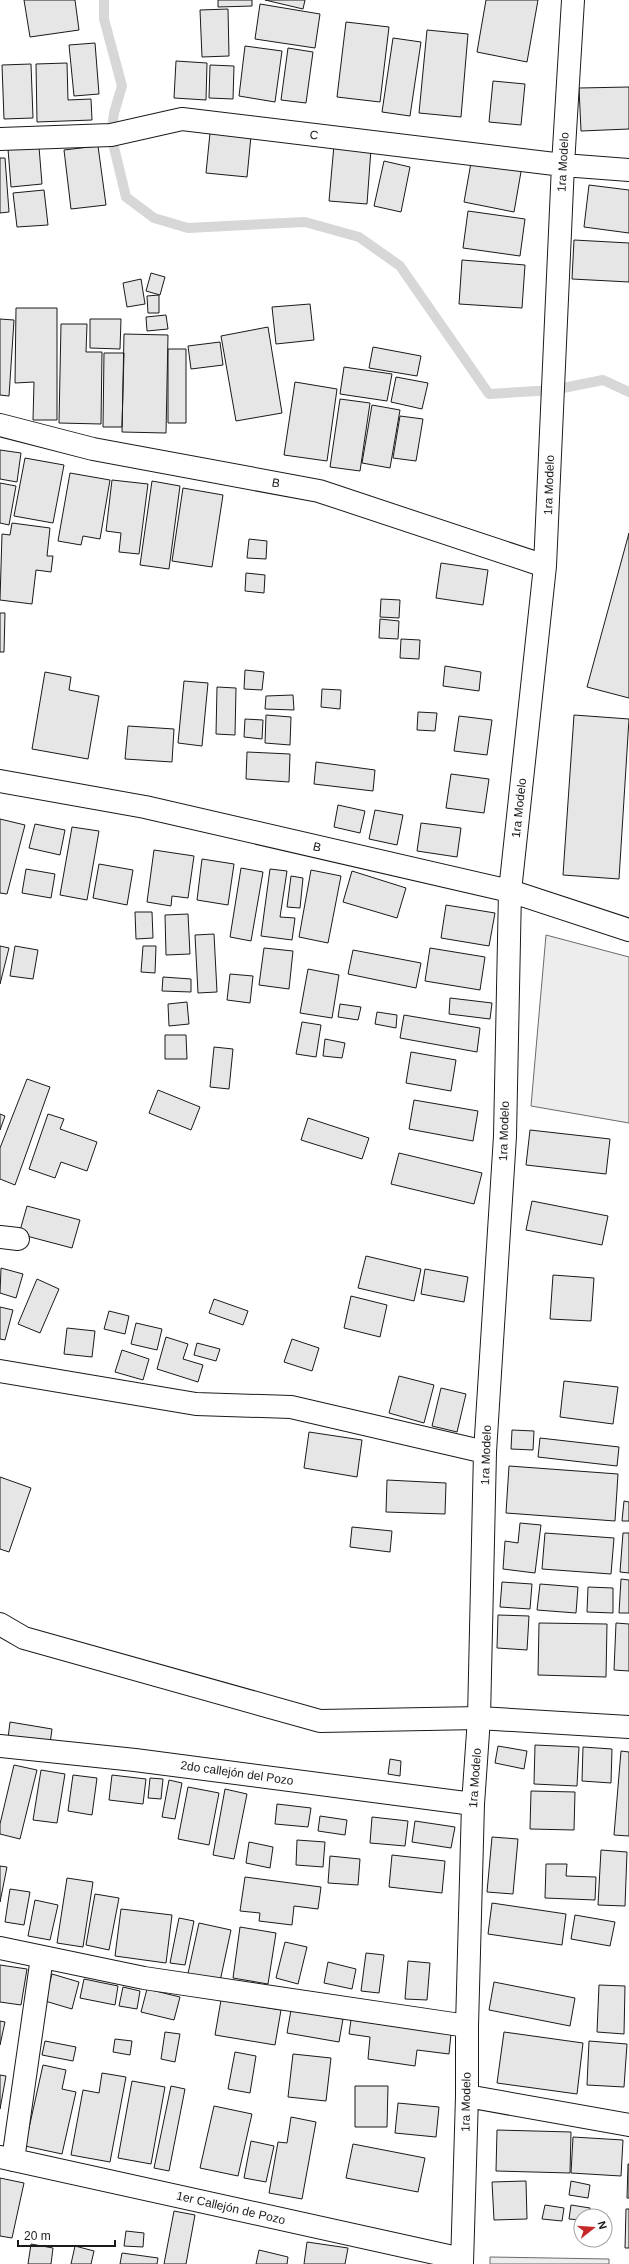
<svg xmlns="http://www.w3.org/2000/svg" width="629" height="2264" font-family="Arial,sans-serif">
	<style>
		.built { fill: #ededed; stroke: #6a6a6a }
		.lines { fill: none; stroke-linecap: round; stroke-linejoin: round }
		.stream { stroke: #d7d7d7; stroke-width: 10 }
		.building { fill: #e6e6e6; stroke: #1a1a1a }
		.minor-casing { stroke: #1a1a1a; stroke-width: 24 }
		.minor { stroke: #fff; stroke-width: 22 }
		.labels { text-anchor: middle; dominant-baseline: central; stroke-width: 3; stroke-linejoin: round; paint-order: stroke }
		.street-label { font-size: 12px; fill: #1a1a1a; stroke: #fff }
	</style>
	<rect width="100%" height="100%" fill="#fff"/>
	<path class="built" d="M 546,935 L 629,957 L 629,1123 L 531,1106 Z
		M 490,2257 L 609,2259 L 609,2264 L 490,2264 Z"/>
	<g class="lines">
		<path class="stream" d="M 104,0 L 104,19 L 122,86 L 114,113 L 111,135 L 126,197 L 154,218 L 188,228 L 305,222 L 359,237 L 400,266 L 489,394 L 553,390 L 603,380 L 629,392"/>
	</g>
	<path class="building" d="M 24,0 L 75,0 L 79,30 L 30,37 Z
		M 218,0 L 252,0 L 252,6 L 218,7 Z
		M 265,0 L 305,0 L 303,9 Z
		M 486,0 L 538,0 L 527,62 L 477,52 Z
		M 260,4 L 320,14 L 315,48 L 255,39 Z
		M 228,9 L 229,56 L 202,57 L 200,10 Z
		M 346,22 L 389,27 L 380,102 L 337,97 Z
		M 427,30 L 468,34 L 461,117 L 419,113 Z
		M 393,38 L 421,42 L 410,116 L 382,112 Z
		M 95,43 L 99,94 L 74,96 L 69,45 Z
		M 245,46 L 282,51 L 275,102 L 239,96 Z
		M 288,48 L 313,52 L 306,103 L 281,100 Z
		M 176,61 L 207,63 L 206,100 L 174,98 Z
		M 67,63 L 68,100 L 91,99 L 92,120 L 37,122 L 36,64 Z
		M 31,64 L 33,118 L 4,119 L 2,65 Z
		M 210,65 L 234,66 L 233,99 L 209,98 Z
		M 493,81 L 525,84 L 521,125 L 489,122 Z
		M 629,87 L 629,129 L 581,131 L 579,88 Z
		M 210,133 L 251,136 L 247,177 L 206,173 Z
		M 334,145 L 371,149 L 367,204 L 329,201 Z
		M 98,146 L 106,205 L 71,209 L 64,150 Z
		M 39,147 L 42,184 L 11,187 L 8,149 Z
		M 472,157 L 522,166 L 514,212 L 464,202 Z
		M 0,158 L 5,158 L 9,212 L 0,213 Z
		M 384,161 L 410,167 L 401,212 L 374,206 Z
		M 589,185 L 629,190 L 629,233 L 584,227 Z
		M 44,190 L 48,225 L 17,227 L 13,193 Z
		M 468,211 L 525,219 L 520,256 L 463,248 Z
		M 574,240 L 629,243 L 629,282 L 572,279 Z
		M 462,260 L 525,265 L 522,308 L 459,304 Z
		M 151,273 L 165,277 L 160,295 L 146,291 Z
		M 141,279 L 145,304 L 127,307 L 123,283 Z
		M 159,295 L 159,313 L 148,313 L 147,296 Z
		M 310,304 L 314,340 L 276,344 L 272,307 Z
		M 16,308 L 57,308 L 57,420 L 33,420 L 34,382 L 15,383 Z
		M 166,315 L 168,329 L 147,331 L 146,317 Z
		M 0,319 L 14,320 L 9,396 L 0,395 Z
		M 90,319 L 121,319 L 120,349 L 90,348 Z
		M 61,324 L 87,324 L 86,352 L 102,352 L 101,424 L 59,423 Z
		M 268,327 L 282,413 L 236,421 L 221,336 Z
		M 124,334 L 168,335 L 166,433 L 122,432 Z
		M 220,342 L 223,365 L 191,369 L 188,346 Z
		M 373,347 L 421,356 L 417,376 L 369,368 Z
		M 168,349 L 186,349 L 186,423 L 168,423 Z
		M 104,353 L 124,353 L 122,427 L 103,427 Z
		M 344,367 L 392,374 L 387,401 L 340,394 Z
		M 396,377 L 428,383 L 422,409 L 391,402 Z
		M 295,382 L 337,389 L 327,461 L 284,455 Z
		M 340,399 L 370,403 L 360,471 L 330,467 Z
		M 372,405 L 400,410 L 390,468 L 362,463 Z
		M 400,416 L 423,419 L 416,461 L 393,458 Z
		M 0,450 L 21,453 L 17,482 L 0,479 Z
		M 25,458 L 64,465 L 53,523 L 14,516 Z
		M 70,473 L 110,480 L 100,539 L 83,536 L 81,545 L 58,541 Z
		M 112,480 L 148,484 L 139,554 L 119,552 L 121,533 L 106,531 Z
		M 152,481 L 180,486 L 169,569 L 140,565 Z
		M 0,483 L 16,486 L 9,525 L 0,523 Z
		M 183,488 L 223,495 L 212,567 L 172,561 Z
		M 12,523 L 50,528 L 47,556 L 53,556 L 51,572 L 36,570 L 32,604 L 0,600 L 2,534 L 10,535 Z
		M 629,533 L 629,698 L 587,687 Z
		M 249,539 L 267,541 L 266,559 L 247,558 Z
		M 441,563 L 488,570 L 483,605 L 436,598 Z
		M 246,573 L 265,575 L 264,593 L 245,591 Z
		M 381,599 L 400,600 L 399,618 L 380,617 Z
		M 0,613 L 5,613 L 4,652 L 0,652 Z
		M 380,619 L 399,621 L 398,639 L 379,638 Z
		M 401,639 L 420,640 L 419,659 L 400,658 Z
		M 445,666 L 481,672 L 479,691 L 443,686 Z
		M 245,670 L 264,672 L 262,690 L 244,689 Z
		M 45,672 L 71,677 L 69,690 L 99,696 L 88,759 L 32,749 Z
		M 184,681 L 208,683 L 202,746 L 178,743 Z
		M 217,687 L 236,688 L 235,735 L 216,734 Z
		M 322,689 L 341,690 L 340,709 L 321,707 Z
		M 293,695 L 294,710 L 265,709 L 266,696 Z
		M 418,712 L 437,713 L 435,731 L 417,730 Z
		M 266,715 L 291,717 L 290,745 L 265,743 Z
		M 574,715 L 629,719 L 619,879 L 563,875 Z
		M 459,716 L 492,720 L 487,755 L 454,751 Z
		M 245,719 L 263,720 L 262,739 L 244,737 Z
		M 128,726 L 174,729 L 172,762 L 125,759 Z
		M 247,752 L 290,754 L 289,782 L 246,779 Z
		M 316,762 L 375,770 L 373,791 L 314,784 Z
		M 451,774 L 489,779 L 484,813 L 446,808 Z
		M 338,805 L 365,811 L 360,833 L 334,827 Z
		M 375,810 L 403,815 L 397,845 L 369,839 Z
		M 0,819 L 25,825 L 7,894 L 0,893 Z
		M 421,823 L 461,828 L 457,857 L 417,851 Z
		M 35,824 L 65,830 L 60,855 L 29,848 Z
		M 72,827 L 99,831 L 87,900 L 60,895 Z
		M 154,850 L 194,856 L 188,898 L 172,896 L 171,906 L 147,902 Z
		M 202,859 L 234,864 L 228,905 L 197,900 Z
		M 99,864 L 133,870 L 127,905 L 93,898 Z
		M 241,868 L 263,872 L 251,941 L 230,937 Z
		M 26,869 L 55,874 L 51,898 L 22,893 Z
		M 270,869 L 287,871 L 280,917 L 295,918 L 292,940 L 261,936 Z
		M 311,870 L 341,876 L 328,943 L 299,937 Z
		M 352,871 L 406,888 L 397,918 L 343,902 Z
		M 291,876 L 303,878 L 300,908 L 287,907 Z
		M 446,905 L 495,913 L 489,946 L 441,938 Z
		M 135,912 L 152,912 L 153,938 L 136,939 Z
		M 188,914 L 190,954 L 166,955 L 165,915 Z
		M 214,934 L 217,992 L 198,993 L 195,935 Z
		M 0,946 L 9,948 L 0,984 Z
		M 15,946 L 38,950 L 33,979 L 10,976 Z
		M 143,946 L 156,946 L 155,973 L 141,972 Z
		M 264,948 L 293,951 L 289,989 L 259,985 Z
		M 430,948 L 485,957 L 480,990 L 425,981 Z
		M 353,950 L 421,963 L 416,988 L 348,974 Z
		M 308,969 L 339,975 L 332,1018 L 300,1013 Z
		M 230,974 L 253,976 L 250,1003 L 227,1000 Z
		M 163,977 L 191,979 L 191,992 L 162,991 Z
		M 450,998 L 492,1003 L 490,1019 L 449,1014 Z
		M 187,1002 L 189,1024 L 169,1026 L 168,1004 Z
		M 340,1004 L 361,1007 L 358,1020 L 338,1017 Z
		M 377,1012 L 397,1015 L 396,1028 L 375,1024 Z
		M 404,1015 L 480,1028 L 477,1052 L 400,1038 Z
		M 302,1022 L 321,1025 L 316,1057 L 296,1054 Z
		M 165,1035 L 186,1035 L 187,1059 L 165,1059 Z
		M 325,1039 L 345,1043 L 342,1058 L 323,1056 Z
		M 214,1047 L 233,1049 L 229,1089 L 210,1087 Z
		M 411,1052 L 456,1060 L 451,1091 L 406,1083 Z
		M 27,1079 L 50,1087 L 15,1185 L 0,1179 L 0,1148 Z
		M 158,1090 L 200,1107 L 191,1130 L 149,1113 Z
		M 414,1100 L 478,1111 L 473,1141 L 409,1129 Z
		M 0,1114 L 5,1116 L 0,1130 Z
		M 48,1114 L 64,1119 L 60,1129 L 97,1142 L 87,1171 L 61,1162 L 55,1178 L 29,1169 Z
		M 308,1118 L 369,1138 L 362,1159 L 301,1140 Z
		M 530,1130 L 610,1139 L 606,1174 L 526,1165 Z
		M 399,1153 L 482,1173 L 474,1204 L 391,1184 Z
		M 532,1201 L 608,1216 L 602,1245 L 526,1230 Z
		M 27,1206 L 80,1220 L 72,1248 L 19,1234 Z
		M 366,1256 L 421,1269 L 414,1301 L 358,1288 Z
		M 1,1268 L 23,1274 L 16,1298 L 0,1293 Z
		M 425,1269 L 468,1277 L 464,1302 L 421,1294 Z
		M 553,1275 L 594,1278 L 591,1321 L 550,1319 Z
		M 37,1279 L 59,1289 L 40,1333 L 18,1324 Z
		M 351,1296 L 387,1305 L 380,1337 L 344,1328 Z
		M 214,1299 L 248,1311 L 243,1325 L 209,1313 Z
		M 0,1307 L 13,1310 L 5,1340 L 0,1339 Z
		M 109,1311 L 129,1316 L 125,1334 L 104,1329 Z
		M 136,1323 L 162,1329 L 157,1350 L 131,1344 Z
		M 67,1328 L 95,1331 L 92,1357 L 64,1354 Z
		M 166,1337 L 188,1344 L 183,1359 L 203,1365 L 198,1382 L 157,1369 Z
		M 292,1339 L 319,1348 L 312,1371 L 284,1362 Z
		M 197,1343 L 220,1349 L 216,1361 L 194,1355 Z
		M 122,1350 L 149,1359 L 143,1380 L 115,1372 Z
		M 399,1376 L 434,1385 L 424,1423 L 389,1413 Z
		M 564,1381 L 618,1387 L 613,1424 L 560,1417 Z
		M 441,1388 L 466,1394 L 457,1432 L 432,1426 Z
		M 512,1430 L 534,1431 L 533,1450 L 511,1449 Z
		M 309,1432 L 362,1440 L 357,1477 L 304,1468 Z
		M 540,1438 L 619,1447 L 617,1466 L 538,1457 Z
		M 509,1466 L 618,1474 L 615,1521 L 506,1513 Z
		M 0,1477 L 31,1488 L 9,1552 L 0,1549 Z
		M 387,1480 L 446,1483 L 445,1514 L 386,1512 Z
		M 624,1501 L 629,1502 L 629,1521 L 622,1521 Z
		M 520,1523 L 541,1525 L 535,1573 L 503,1569 L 505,1541 L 518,1543 Z
		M 352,1527 L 392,1531 L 390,1552 L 350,1547 Z
		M 545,1533 L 614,1538 L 611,1574 L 542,1569 Z
		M 623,1533 L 629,1533 L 629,1573 L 620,1572 Z
		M 621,1579 L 629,1580 L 629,1613 L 619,1613 Z
		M 502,1582 L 532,1584 L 530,1609 L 500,1607 Z
		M 540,1584 L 578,1587 L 576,1613 L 537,1610 Z
		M 588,1587 L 613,1588 L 613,1613 L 587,1612 Z
		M 498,1615 L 529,1616 L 527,1650 L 497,1648 Z
		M 539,1623 L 607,1624 L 606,1677 L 538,1675 Z
		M 616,1623 L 629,1624 L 629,1671 L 614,1670 Z
		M 10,1722 L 52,1729 L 50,1744 L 8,1738 Z
		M 535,1745 L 579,1747 L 577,1786 L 534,1784 Z
		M 498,1746 L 527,1751 L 524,1769 L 495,1763 Z
		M 583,1747 L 612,1749 L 611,1783 L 582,1781 Z
		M 621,1751 L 629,1752 L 629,1836 L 614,1835 Z
		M 390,1759 L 401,1761 L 400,1776 L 388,1774 Z
		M 14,1765 L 37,1770 L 20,1839 L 0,1834 L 0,1824 Z
		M 41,1770 L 65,1774 L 57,1823 L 33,1820 Z
		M 73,1775 L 97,1778 L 92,1815 L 68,1811 Z
		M 112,1775 L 146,1779 L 143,1804 L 109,1800 Z
		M 150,1778 L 163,1779 L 161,1799 L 148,1798 Z
		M 169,1780 L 182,1783 L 175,1819 L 162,1817 Z
		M 188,1787 L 219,1793 L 209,1845 L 178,1839 Z
		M 225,1789 L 247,1794 L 234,1859 L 213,1855 Z
		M 531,1791 L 575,1792 L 574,1830 L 530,1829 Z
		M 277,1804 L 311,1808 L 308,1827 L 275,1824 Z
		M 320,1816 L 347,1820 L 345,1835 L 318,1831 Z
		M 372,1817 L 408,1821 L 405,1846 L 370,1843 Z
		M 415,1821 L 455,1827 L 451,1848 L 412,1842 Z
		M 492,1837 L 518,1839 L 513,1894 L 487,1892 Z
		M 297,1840 L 325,1842 L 323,1867 L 296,1865 Z
		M 249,1842 L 273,1847 L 270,1868 L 246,1863 Z
		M 601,1850 L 627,1852 L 625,1906 L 598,1905 Z
		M 392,1855 L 445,1861 L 442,1893 L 389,1887 Z
		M 330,1856 L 360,1859 L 358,1885 L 328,1883 Z
		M 546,1864 L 567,1864 L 566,1876 L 596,1877 L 595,1900 L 545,1898 Z
		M 0,1866 L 7,1867 L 0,1902 Z
		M 245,1877 L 321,1887 L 318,1909 L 294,1906 L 292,1925 L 259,1921 L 260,1913 L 240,1911 Z
		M 67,1878 L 93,1882 L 83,1947 L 57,1943 Z
		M 10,1889 L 30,1892 L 24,1925 L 5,1922 Z
		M 95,1894 L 119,1898 L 109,1950 L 86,1945 Z
		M 35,1900 L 58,1905 L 50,1940 L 28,1936 Z
		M 492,1903 L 566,1914 L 562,1945 L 488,1934 Z
		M 121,1909 L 172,1915 L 166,1963 L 115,1956 Z
		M 575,1915 L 615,1922 L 610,1946 L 571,1939 Z
		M 179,1918 L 194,1921 L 185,1965 L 170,1963 Z
		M 199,1923 L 231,1930 L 219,1986 L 187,1978 Z
		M 240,1927 L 276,1933 L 268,1984 L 233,1978 Z
		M 285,1942 L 307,1947 L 298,1984 L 276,1978 Z
		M 366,1953 L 384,1955 L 379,1993 L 361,1991 Z
		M 408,1961 L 430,1963 L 427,2000 L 405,1999 Z
		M 328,1962 L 356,1969 L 352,1989 L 324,1983 Z
		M 0,1965 L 27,1969 L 21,2005 L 0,2002 Z
		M 52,1974 L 79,1982 L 72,2009 L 45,2001 Z
		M 84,1979 L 118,1986 L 115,2005 L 80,1998 Z
		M 494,1982 L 575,1998 L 570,2026 L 489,2010 Z
		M 599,1985 L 625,1986 L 624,2034 L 597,2032 Z
		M 123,1987 L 140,1991 L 137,2009 L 119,2006 Z
		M 147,1989 L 180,1997 L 174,2020 L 141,2012 Z
		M 221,2000 L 281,2010 L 275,2045 L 215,2035 Z
		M 291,2010 L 343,2019 L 339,2042 L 287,2033 Z
		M 351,2020 L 451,2034 L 449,2054 L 417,2050 L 415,2066 L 368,2059 L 370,2037 L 349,2034 Z
		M 0,2021 L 5,2022 L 0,2045 Z
		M 165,2032 L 180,2034 L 175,2062 L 161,2059 Z
		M 504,2032 L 583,2043 L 577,2094 L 497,2083 Z
		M 115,2039 L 132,2041 L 130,2055 L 113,2052 Z
		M 45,2041 L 76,2047 L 73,2061 L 42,2055 Z
		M 589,2041 L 627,2044 L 624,2087 L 587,2085 Z
		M 235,2052 L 256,2056 L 250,2093 L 228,2089 Z
		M 293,2054 L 331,2058 L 326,2101 L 288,2097 Z
		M 43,2065 L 66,2070 L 62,2089 L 76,2092 L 62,2154 L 25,2146 Z
		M 102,2073 L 126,2077 L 110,2162 L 71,2155 L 83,2090 L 99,2093 Z
		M 0,2075 L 6,2076 L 0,2109 Z
		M 132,2081 L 165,2087 L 151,2164 L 118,2158 Z
		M 171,2086 L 185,2089 L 169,2171 L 154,2168 Z
		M 355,2086 L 388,2086 L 387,2127 L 355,2127 Z
		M 398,2103 L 439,2107 L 436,2137 L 395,2133 Z
		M 214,2106 L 252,2114 L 238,2176 L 200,2168 Z
		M 291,2117 L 316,2122 L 302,2199 L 269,2193 L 278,2142 L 287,2143 Z
		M 497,2130 L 571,2132 L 570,2173 L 496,2171 Z
		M 573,2137 L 623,2140 L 621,2176 L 571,2173 Z
		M 251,2141 L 274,2146 L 266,2182 L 244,2178 Z
		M 353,2144 L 425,2158 L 418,2192 L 346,2178 Z
		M 628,2164 L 629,2164 L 629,2198 L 627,2198 Z
		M 0,2178 L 24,2183 L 12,2238 L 0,2236 Z
		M 526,2181 L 527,2219 L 494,2220 L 492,2182 Z
		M 571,2181 L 590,2185 L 588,2198 L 569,2195 Z
		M 545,2205 L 564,2208 L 562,2221 L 542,2219 Z
		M 571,2205 L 590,2208 L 589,2216 L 581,2216 L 581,2220 L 569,2219 Z
		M 626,2209 L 629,2209 L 629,2248 L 625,2248 Z
		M 174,2211 L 195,2215 L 186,2264 L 164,2264 Z
		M 126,2231 L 144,2233 L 143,2247 L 124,2246 Z
		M 307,2242 L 348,2248 L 345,2264 L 304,2264 Z
		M 31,2244 L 53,2248 L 51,2264 L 28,2264 Z
		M 75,2246 L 94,2251 L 91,2264 L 71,2264 Z
		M 259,2250 L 288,2257 L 287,2264 L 256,2264 Z
		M 122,2253 L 158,2258 L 157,2264 L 120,2264 Z"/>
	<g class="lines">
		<g class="minor-casing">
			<path id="minor" d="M 0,139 L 111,135 L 182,119 L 563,165 L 629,170
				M 0,425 L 93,449 L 319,491 L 545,566
				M 0,781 L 145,807 L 510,891 L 629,930
				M 0,1237 L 18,1239
				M 0,1371 L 196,1404 L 291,1407 L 485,1452
				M 0,1624 L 24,1638 L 320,1721 L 479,1718 L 629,1727
				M 0,1746 L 135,1760 L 473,1804
				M 0,1948 L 144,1978 L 467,2026
				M 467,2096 L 629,2125
				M 0,2157 L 462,2259
				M 13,2160 L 42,1957
				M 462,2264 L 467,2096 L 467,2026 L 473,1804 L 479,1718 L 485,1452 L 505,1136 L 510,891 L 545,566 L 563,165 L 573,0"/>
		</g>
		<use href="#minor" class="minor"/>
	</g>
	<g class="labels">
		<g class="street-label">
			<text transform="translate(314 135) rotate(7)">C</text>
			<text transform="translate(563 162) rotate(-87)">1ra Modelo</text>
			<text transform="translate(276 483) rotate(10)">B</text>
			<text transform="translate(549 485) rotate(-88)">1ra Modelo</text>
			<text transform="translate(519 808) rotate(-84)">1ra Modelo</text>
			<text transform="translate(317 847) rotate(13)">B</text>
			<text transform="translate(504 1131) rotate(-88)">1ra Modelo</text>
			<text transform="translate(486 1455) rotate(-88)">1ra Modelo</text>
			<text transform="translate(237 1773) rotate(8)">2do callejón del Pozo</text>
			<text transform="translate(475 1778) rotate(-86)">1ra Modelo</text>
			<text transform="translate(466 2102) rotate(-89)">1ra Modelo</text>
			<text transform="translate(231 2208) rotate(13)">1er Callejón de Pozo</text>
		</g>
	</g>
	<g transform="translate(593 2228) rotate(73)"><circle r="19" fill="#ffffff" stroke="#a3a3a3"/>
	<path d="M0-3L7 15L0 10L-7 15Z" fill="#c62828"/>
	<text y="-6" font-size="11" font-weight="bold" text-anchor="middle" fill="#1a1a1a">N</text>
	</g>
	<path d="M18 2240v6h97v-6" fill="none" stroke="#1a1a1a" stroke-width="2"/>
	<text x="24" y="2240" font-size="12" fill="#1a1a1a" stroke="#ffffff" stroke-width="3" paint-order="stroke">20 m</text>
</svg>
